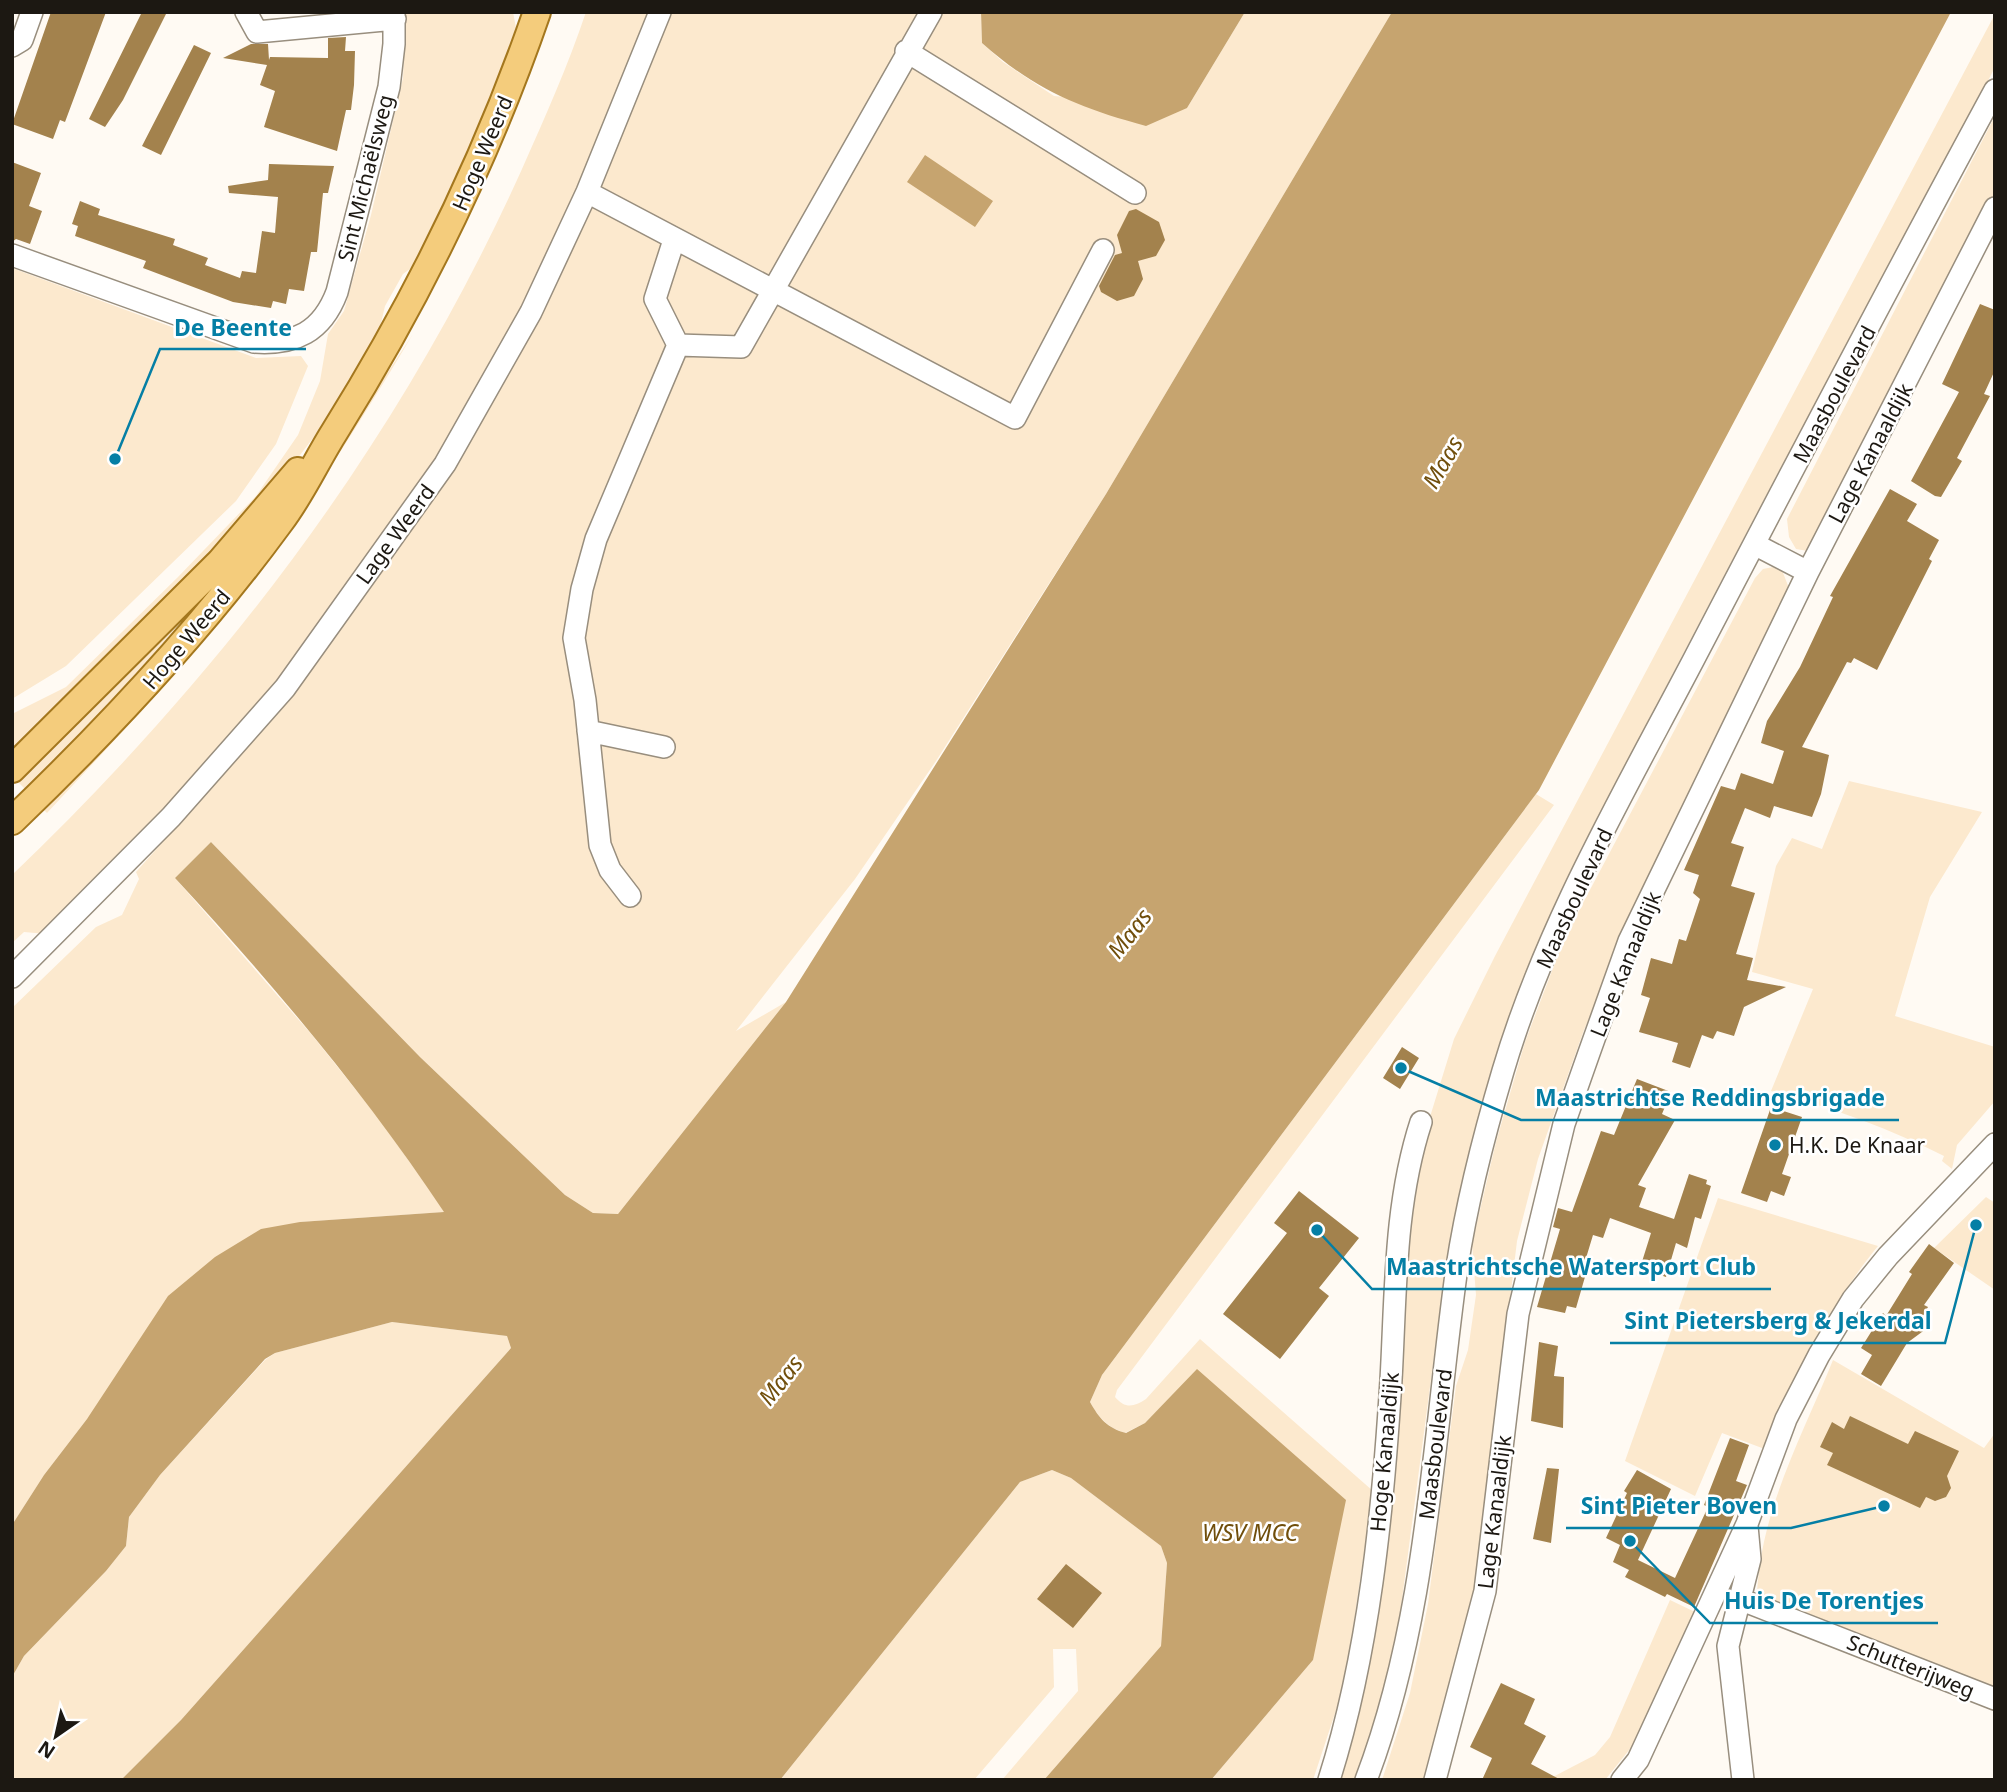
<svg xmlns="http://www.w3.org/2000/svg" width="2007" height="1792" font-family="'Noto Sans',sans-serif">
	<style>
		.green { fill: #fce9ce }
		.water { fill: #c6a46f }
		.building { fill: #a3824d }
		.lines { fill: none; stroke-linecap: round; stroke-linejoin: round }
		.minor-casing { stroke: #988e7e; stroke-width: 24 }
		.major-casing { stroke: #a4771e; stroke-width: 30 }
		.minor { stroke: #fff; stroke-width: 21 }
		.major { stroke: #f4cc7c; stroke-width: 26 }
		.poi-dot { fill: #057fa5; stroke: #fff; stroke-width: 2.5 }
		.labels { text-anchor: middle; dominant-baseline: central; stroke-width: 5; stroke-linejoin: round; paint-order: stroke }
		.street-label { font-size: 21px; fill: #1c1812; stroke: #fff }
		.poi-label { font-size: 21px; fill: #1c1812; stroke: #fff; text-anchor: start }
		.water-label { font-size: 23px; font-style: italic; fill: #704e0b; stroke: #fff }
		.leader { fill: none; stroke: #057fa5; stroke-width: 2.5 }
		.callout-dot { fill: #057fa5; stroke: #fff; stroke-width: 2.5 }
		.callout-label { font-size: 23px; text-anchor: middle; font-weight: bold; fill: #057fa5; stroke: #fff; stroke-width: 5; stroke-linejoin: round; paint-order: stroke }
	</style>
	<rect width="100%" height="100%" fill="#fffaf3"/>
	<path class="green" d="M 406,12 L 513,12 L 517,33 L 466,163 L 418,263 L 403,274 L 385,306 L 377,340 L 330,416 L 264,502 L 12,759 L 12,714 L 66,687 L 178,577 L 256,496 L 298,435 L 320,381 L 328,334 L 344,311 L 371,215 L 403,78 Z
		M 586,12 L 981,12 L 982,43 L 1003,62 L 1054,96 L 1187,108 L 1245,12 L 1392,12 L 1106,494 L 936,761 L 855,879 L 736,1031 L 786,1002 L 618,1214 L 593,1213 L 565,1195 L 420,1057 L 211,842 L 175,878 L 312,1035 L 380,1120 L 445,1212 L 300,1222 L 87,1419 L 44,1475 L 12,1525 L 12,1008 L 96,927 L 122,915 L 139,879 L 136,872 L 184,818 L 47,934 L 24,932 L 12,943 L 12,875 C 226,670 400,440 522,169 C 545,117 568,66 586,12 Z
		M 1995,14 L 1995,67 L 1937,182 L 1780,469 L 1581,849 L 1524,978 L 1504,1033 L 1460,1192 L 1448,1250 L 1394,1660 L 1358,1780 L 1329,1780 L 1342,1739 L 1408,1212 L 1421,1146 L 1454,1039 L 1495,956 Z
		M 1995,116 L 1995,215 L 1808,551 L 1796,549 L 1789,537 L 1787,519 Z
		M 12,268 L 256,358 L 301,356 L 308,366 L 276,444 L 236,501 L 66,666 L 12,699 Z
		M 413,334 C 355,431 295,526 224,615 C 169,684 107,748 47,813 L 40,806 L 293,516 Z
		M 1773,567 L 1782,570 L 1790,591 L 1617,953 L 1584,1030 L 1538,1159 L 1517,1241 L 1474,1600 L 1429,1780 L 1382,1780 L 1410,1693 L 1428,1604 L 1456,1386 L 1468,1350 L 1476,1295 L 1472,1244 L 1496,1142 L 1525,1042 L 1564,939 L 1755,578 L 1763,569 Z
		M 199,601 L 49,776 L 31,795 L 14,778 Z
		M 1849,781 L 1982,812 L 1930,897 L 1895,1016 L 1995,1047 L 1995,1101 L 1957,1145 L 1952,1169 L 1942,1161 L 1944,1156 C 1889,1128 1831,1108 1771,1091 L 1813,989 L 1752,972 L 1776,866 L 1792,838 L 1822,849 Z
		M 1536,794 L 1554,805 L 1117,1390 L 1115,1397 C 1125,1409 1134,1407 1146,1399 L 1200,1339 L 1373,1491 L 1345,1683 L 1313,1780 L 1211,1780 L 1313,1660 L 1197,1370 L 1145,1423 L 1125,1433 C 1107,1427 1099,1418 1090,1402 L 1102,1375 Z
		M 1986,1197 L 1995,1203 L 1995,1290 L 1934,1248 Z
		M 1718,1198 L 1878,1246 C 1826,1308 1802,1378 1770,1451 L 1722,1433 L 1695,1496 L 1625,1461 Z
		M 392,1322 L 507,1336 L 511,1348 L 181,1720 L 121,1780 L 12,1780 L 12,1677 L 24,1656 L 106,1571 L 126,1546 L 129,1517 L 160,1475 L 265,1360 L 275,1353 Z
		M 1833,1360 L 1984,1448 L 1995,1433 L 1995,1689 L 1757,1594 C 1761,1509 1802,1437 1833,1360 Z
		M 1052,1470 L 1071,1478 L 1161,1546 L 1167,1563 L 1161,1646 L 1044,1780 L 1002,1780 L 1078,1691 L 1076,1649 L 1053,1649 L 1054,1687 L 974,1780 L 780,1780 L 1020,1482 Z
		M 1670,1600 L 1695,1612 L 1634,1744 L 1605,1780 L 1547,1780 L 1595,1755 L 1610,1737 Z"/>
	<path class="water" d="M 981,12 L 1245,12 L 1187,108 L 1146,126 C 1079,108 1035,90 982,43 Z
		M 1392,12 L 1951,12 L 1539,790 L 1102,1375 L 1090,1402 C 1099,1418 1107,1428 1126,1433 L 1145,1423 L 1197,1369 L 1346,1500 L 1313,1660 L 1211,1780 L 1044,1780 L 1161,1646 L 1167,1563 L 1161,1546 L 1071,1478 L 1052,1470 L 1020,1482 L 780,1780 L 121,1780 L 181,1720 L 511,1348 L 507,1336 L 392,1322 L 275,1353 L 265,1359 L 160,1475 L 129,1517 L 126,1546 L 106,1571 L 24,1656 L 12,1677 L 12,1525 L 44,1475 L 87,1419 L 168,1296 L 215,1257 L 261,1229 L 300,1222 L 444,1212 C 365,1093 272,983 175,878 L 211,842 L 420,1057 L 565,1195 L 593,1213 L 618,1214 L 786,1002 L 1106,494 Z
		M 925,155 L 993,201 L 975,227 L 907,182 Z"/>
	<path class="building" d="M 51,12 L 106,12 L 65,122 L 60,120 L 53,139 L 12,124 Z
		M 142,12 L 167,12 L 123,100 L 105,127 L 89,119 Z
		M 346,37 L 345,51 L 355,51 L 354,85 L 351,110 L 346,110 L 337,151 L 264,127 L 275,91 L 260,85 L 267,65 L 223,58 L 251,44 L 268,44 L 269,60 L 270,57 L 328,58 L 328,38 Z
		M 194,45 L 211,53 L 161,155 L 142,146 Z
		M 12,162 L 41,173 L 29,206 L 42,211 L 30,244 L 16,239 L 12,242 Z
		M 269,164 L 334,166 L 328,193 L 323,193 L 317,252 L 311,252 L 304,291 L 289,289 L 286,304 L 273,301 L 271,308 L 233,302 L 143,268 L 146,261 L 75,236 L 78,226 L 72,224 L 80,201 L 100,209 L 98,215 L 175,239 L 173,245 L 208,258 L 205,265 L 240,278 L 242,271 L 256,273 L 262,231 L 275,233 L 278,197 L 229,193 L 228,186 L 268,180 Z
		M 1136,209 L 1159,222 L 1165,240 L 1156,256 L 1138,261 L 1143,279 L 1134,296 L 1117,301 L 1101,292 L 1099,286 L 1115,255 L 1122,253 L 1117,235 L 1129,211 Z
		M 1980,304 L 1995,310 L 1995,370 L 1984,394 L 1990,396 L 1957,458 L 1962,461 L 1941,497 L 1935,496 L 1911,481 L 1959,392 L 1942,384 Z
		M 1890,489 L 1917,504 L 1907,521 L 1939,540 L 1929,559 L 1932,561 L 1877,670 L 1854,658 L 1851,663 L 1847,662 L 1802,747 L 1829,755 L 1821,794 L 1812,817 L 1774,806 L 1770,818 L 1745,808 L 1731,843 L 1744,847 L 1731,886 L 1755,893 L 1736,954 L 1753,958 L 1747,980 L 1786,987 L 1744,1007 L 1734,1036 L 1717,1031 L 1713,1039 L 1702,1035 L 1690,1068 L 1672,1062 L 1678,1043 L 1639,1032 L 1650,998 L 1641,995 L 1651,958 L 1672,964 L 1679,939 L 1686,941 L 1700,899 L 1693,893 L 1699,875 L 1684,870 L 1721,786 L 1735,790 L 1741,773 L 1773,784 L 1784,751 L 1761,743 L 1767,721 L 1800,667 L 1833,597 L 1830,596 Z
		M 1402,1047 L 1419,1058 L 1400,1089 L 1383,1078 Z
		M 1637,1079 L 1671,1092 L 1662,1114 L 1675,1120 L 1638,1185 L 1646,1188 L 1639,1207 L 1674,1219 L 1689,1174 L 1707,1180 L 1706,1184 L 1711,1186 L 1701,1219 L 1695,1217 L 1687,1248 L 1676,1243 L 1666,1277 L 1640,1268 L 1651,1233 L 1610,1218 L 1603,1238 L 1593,1235 L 1583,1268 L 1587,1270 L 1576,1308 L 1567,1306 L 1565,1313 L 1537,1307 L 1560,1229 L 1553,1227 L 1558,1208 L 1572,1212 L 1601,1131 L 1614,1135 Z
		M 1771,1107 L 1802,1117 L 1782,1174 L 1791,1177 L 1784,1196 L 1771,1191 L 1767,1202 L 1741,1193 Z
		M 1299,1191 L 1359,1238 L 1319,1288 L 1329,1296 L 1280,1359 L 1223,1314 L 1287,1233 L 1274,1223 Z
		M 1929,1244 L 1954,1263 L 1924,1305 L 1928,1307 L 1918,1325 L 1926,1329 L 1907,1343 L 1881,1386 L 1861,1374 L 1872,1355 L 1861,1348 L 1883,1313 L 1886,1316 L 1912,1274 L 1909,1272 Z
		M 1539,1342 L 1558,1346 L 1554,1376 L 1564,1377 L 1563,1428 L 1531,1421 Z
		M 1850,1416 L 1908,1444 L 1915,1431 L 1959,1451 L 1947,1476 L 1951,1488 L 1946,1497 L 1935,1501 L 1926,1497 L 1920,1508 L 1827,1465 L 1833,1453 L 1820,1447 L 1832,1422 L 1844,1429 Z
		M 1730,1438 L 1749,1445 L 1736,1481 L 1747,1485 L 1694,1607 L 1667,1594 L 1665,1597 L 1625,1577 L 1629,1570 L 1613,1562 L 1620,1545 L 1606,1538 L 1627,1493 L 1624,1491 L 1637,1470 L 1671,1489 L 1638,1560 L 1675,1578 L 1708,1507 L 1704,1505 Z
		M 1547,1468 L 1559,1469 L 1551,1543 L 1533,1539 Z
		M 1066,1564 L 1102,1593 L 1073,1628 L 1037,1599 Z
		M 1501,1683 L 1535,1699 L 1524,1724 L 1546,1736 L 1531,1764 L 1561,1780 L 1482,1780 L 1492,1758 L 1470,1747 Z"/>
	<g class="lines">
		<g class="minor-casing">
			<path id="minor" d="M 246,12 L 257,32 L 395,19
				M 12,46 L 22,40 L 32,12
				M 906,51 L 1135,193
				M 587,192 L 1015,418 L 1103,250
				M 674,240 L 655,299 L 678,345
				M 12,255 L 254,342 C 295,345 322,332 337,292 L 389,87 L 394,44 L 394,12
				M 1754,544 L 1808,572
				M 588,731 L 664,747
				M 630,896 L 610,870 L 600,845 L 585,700 L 574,638 L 582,589 L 596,539 L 678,345 L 741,347 L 931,12
				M 12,977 L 171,817 L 285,688 L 445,464 L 531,312 L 587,192 L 660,12
				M 1742,1600 L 1995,1699
				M 1329,1780 C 1369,1654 1383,1511 1391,1380 C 1396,1293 1394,1205 1421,1122
				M 1366,1780 C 1428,1617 1433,1438 1457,1267 C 1467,1201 1484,1135 1503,1071 C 1546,925 1625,791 1695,657 C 1794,467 1893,278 1995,90
				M 1435,1780 L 1485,1591 L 1518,1314 L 1564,1124 L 1589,1053 L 1629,941 L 1808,572 L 1995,208
				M 1622,1780 L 1638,1760 L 1747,1524 L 1786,1419 L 1819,1355 L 1853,1299 L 1888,1256 L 1995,1144
				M 1743,1780 L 1728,1646 L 1750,1559 L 1747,1526"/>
		</g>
		<g class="major-casing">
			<path id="major" d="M 12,769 L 220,562 L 298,471
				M 12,821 C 109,728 201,630 280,522 C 302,493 316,461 335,431 C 418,298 486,160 537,12"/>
		</g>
		<use href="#minor" class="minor"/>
		<use href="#major" class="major"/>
	</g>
	<circle class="poi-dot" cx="1775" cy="1145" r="7"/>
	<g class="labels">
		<g class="street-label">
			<text transform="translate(482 153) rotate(-67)">Hoge Weerd</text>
			<text transform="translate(365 178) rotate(-76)">Sint Michaëlsweg</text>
			<text transform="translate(1834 394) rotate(-62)">Maasboulevard</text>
			<text transform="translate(1870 453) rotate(-62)">Lage Kanaaldijk</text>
			<text transform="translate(395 534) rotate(-54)">Lage Weerd</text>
			<text transform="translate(186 639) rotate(-50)">Hoge Weerd</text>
			<text transform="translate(1574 898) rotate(-65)">Maasboulevard</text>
			<text transform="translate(1625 964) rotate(-68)">Lage Kanaaldijk</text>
			<text transform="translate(1435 1444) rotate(-83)">Maasboulevard</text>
			<text transform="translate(1384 1452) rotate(-85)">Hoge Kanaaldijk</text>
			<text transform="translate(1494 1512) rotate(-83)">Lage Kanaaldijk</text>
			<text transform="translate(1911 1666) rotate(22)">Schutterijweg</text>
		</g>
		<g class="poi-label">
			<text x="1789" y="1145">H.K. De Knaar</text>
		</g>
		<g class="water-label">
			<text transform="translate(1442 462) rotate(-60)">Maas</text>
			<text transform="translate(1129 933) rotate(-52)">Maas</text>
			<text transform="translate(780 1380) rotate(-52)">Maas</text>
			<text x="1250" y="1532">WSV MCC</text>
		</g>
	</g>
	<path class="leader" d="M115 459L160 349H306M1401 1068L1521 1120H1899M1317 1230L1372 1289H1771M1976 1225L1945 1343H1610M1884 1506L1791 1528H1566M1630 1541L1710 1623H1938"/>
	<g class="callout-dot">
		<circle cx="115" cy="459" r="7"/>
		<circle cx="1401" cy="1068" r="7"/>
		<circle cx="1317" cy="1230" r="7"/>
		<circle cx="1976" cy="1225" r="7"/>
		<circle cx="1884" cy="1506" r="7"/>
		<circle cx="1630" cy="1541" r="7"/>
	</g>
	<g class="callout-label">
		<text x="233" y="336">De Beente</text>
		<text x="1710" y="1106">Maastrichtse Reddingsbrigade</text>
		<text x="1571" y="1275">Maastrichtsche Watersport Club</text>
		<text x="1778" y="1329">Sint Pietersberg &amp; Jekerdal</text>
		<text x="1679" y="1514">Sint Pieter Boven</text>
		<text x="1824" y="1609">Huis De Torentjes</text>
	</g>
	<rect width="2007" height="1792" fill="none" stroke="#1c1812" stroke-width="28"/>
	<g transform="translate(56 1736) rotate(214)" stroke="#ffffff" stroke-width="5" paint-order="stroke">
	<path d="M0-5L12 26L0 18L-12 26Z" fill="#1c1812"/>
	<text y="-10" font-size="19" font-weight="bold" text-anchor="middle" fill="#1c1812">N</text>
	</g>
</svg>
